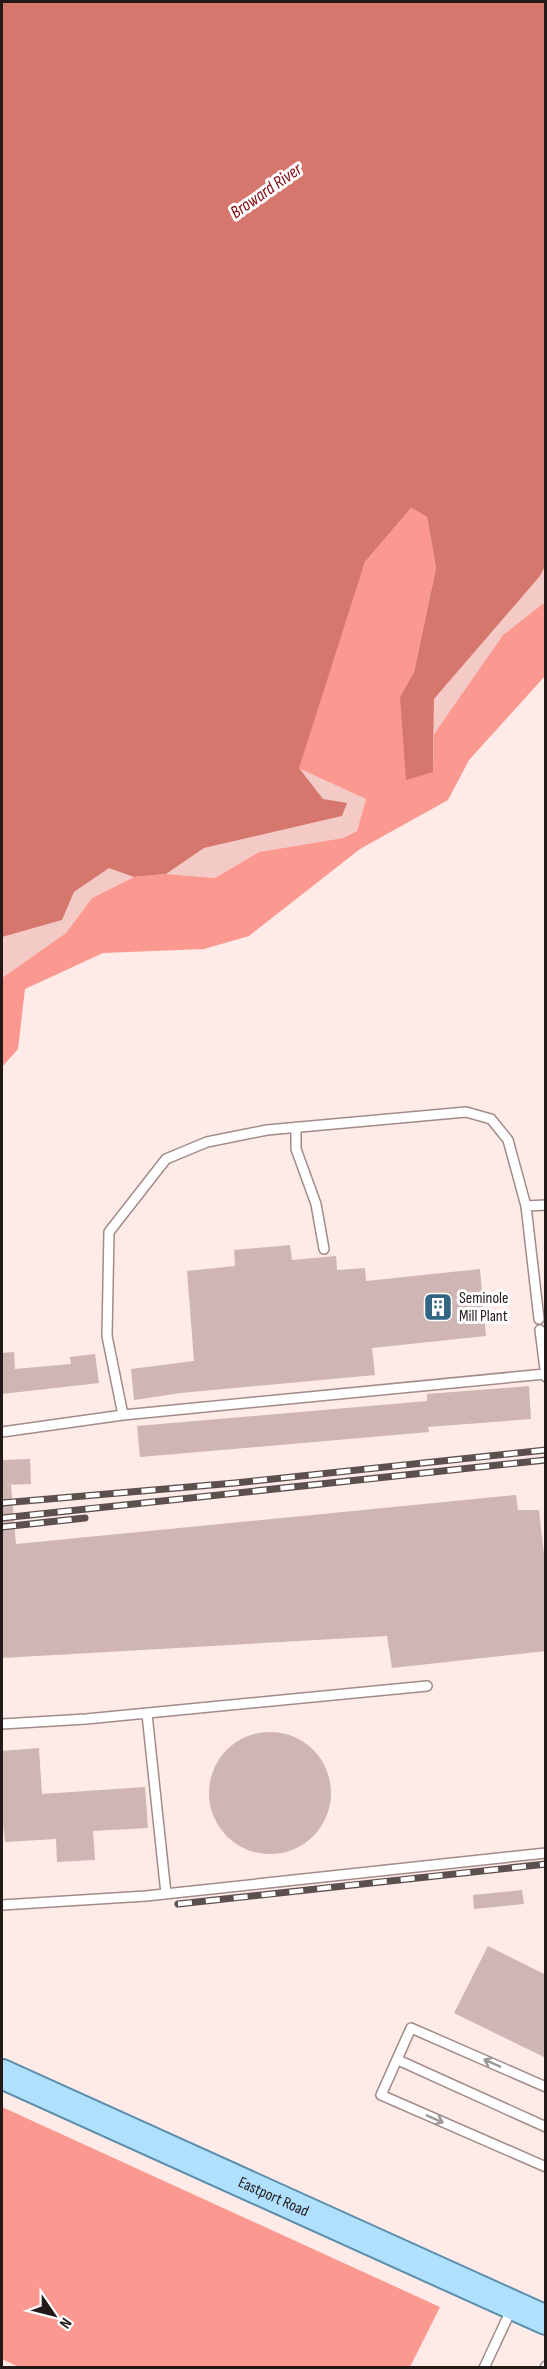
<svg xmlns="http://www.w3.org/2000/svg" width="547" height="2369" font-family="'Sofia Sans Condensed',sans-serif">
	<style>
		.green { fill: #f3cac5 }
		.forest { fill: #fb988f }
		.water { fill: #d6776e }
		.building { fill: #cfb6b3 }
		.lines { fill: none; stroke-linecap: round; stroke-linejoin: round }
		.service-casing { stroke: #a28b88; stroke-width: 12 }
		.primary-casing { stroke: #5b8dac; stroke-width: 32 }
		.service { stroke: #fff; stroke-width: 9 }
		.primary { stroke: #afe0fd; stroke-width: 28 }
		.rail-casing { stroke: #5c504f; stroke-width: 7 }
		.rail { stroke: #fff; stroke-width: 4.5; stroke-dasharray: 14; stroke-linecap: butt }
		.oneway { stroke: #9c9897 }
		.labels { text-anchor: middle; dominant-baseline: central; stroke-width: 6; stroke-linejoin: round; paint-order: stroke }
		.poi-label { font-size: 16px; fill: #221918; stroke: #fff; text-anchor: start }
		.street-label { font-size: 16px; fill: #221918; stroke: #fff }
		.water-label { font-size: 18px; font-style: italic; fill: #820b11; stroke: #fff }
	</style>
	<rect width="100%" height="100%" fill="#feeae7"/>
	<path class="green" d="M 545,564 L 545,602 L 503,635 L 434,734 L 434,699 L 540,576 Z
		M 298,768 L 366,799 L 357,831 L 343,838 L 259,852 L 215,878 L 166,874 L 204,848 L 342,816 L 323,799 Z
		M 109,867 L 134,877 L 92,898 L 66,933 L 2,978 L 2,937 L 62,920 L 74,892 Z"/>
	<path class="forest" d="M 411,508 L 427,517 L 436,568 L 414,672 L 400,698 L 433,772 L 434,734 L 503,635 L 545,602 L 545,676 L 469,760 L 448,800 L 360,849 L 249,936 L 204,949 L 103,953 L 25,989 L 18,1049 L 2,1067 L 2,978 L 66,933 L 92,898 L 134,877 L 166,874 L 215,878 L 259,852 L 343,838 L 357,831 L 366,799 L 298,768 L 365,562 Z
		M 2,2107 L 440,2307 L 410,2367 L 21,2368 L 2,2359 Z"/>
	<path class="water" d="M 2,2 L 545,2 L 546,564 L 540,576 L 434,699 L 433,772 L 406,780 L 400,697 L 414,672 L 436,568 L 427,517 L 411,508 L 365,562 L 299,768 L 323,799 L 347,803 L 342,816 L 204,848 L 166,874 L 134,877 L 109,868 L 74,892 L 62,920 L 2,937 Z"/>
	<path class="building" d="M 290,1245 L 292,1260 L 336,1256 L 337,1270 L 365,1268 L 366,1281 L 480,1269 L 486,1336 L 372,1348 L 375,1375 L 181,1393 L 134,1400 L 131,1369 L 194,1361 L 187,1271 L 235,1266 L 234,1250 Z
		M 14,1352 L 15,1369 L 71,1364 L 70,1357 L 95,1354 L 99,1383 L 2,1394 L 2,1353 Z
		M 529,1386 L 531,1419 L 428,1427 L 429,1432 L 140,1457 L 137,1426 L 427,1401 L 427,1394 Z
		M 30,1459 L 31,1484 L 2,1485 L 2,1460 Z
		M 2,1485 L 11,1485 L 16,1544 L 516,1495 L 518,1510 L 539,1510 L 546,1573 L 546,1651 L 392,1668 L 387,1636 L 2,1658 Z
		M209 1793a61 61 0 1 1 122 0a61 61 0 1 1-122 0Z
		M 39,1748 L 42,1794 L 145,1787 L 148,1828 L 93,1831 L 95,1860 L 57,1862 L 56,1839 L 5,1842 L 2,1815 L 2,1751 Z
		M 522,1890 L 524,1904 L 474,1909 L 473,1895 Z
		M 488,1946 L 546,1975 L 546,2058 L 454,2013 Z"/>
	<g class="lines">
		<g class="service-casing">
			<path id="service" d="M 296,1127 L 296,1149 L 316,1204 L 324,1249
				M 539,1319 L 526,1206 L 546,1205
				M 540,1330 L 546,1377
				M 123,1415 L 545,1374
				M 2,1432 L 123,1415 L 107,1336 L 109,1232 L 166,1159 L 207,1142 L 267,1130 L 466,1112 L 491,1119 L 508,1140 L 526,1206
				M 147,1714 L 166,1894
				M 2,1724 L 86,1719 L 427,1686
				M 2,1905 L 146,1896 L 546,1853
				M 398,2060 L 546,2127
				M 546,2087 L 411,2028 L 381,2095 L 546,2167
				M 484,2368 L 512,2308
				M 545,2368 L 546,2366"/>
		</g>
		<g class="primary-casing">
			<g id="primary">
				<path id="s1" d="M 2,2074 L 546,2320"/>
			</g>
		</g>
		<use href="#service" class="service"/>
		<use href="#primary" class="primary"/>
		<g class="rail-casing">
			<path id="rail" d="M 2,1503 L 235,1483 L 546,1450
				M 2,1518 L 546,1460
				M 2,1527 L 85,1518
				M 178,1904 L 546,1864"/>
		</g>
		<use href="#rail" class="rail"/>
	</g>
	<defs><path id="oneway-shaft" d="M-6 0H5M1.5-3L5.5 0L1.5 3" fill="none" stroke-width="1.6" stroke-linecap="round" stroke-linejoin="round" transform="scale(1.5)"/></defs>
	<g class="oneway">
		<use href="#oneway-shaft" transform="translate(492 2063) rotate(-156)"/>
		<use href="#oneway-shaft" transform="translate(435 2119) rotate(24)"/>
	</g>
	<defs>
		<g id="building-square" transform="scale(1.5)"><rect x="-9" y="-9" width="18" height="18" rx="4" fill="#326682" stroke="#fff"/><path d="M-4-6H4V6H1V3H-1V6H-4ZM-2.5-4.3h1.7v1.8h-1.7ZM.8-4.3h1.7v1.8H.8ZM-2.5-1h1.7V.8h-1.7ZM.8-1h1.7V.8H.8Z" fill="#fff"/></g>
	</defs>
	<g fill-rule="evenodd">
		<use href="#building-square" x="438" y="1307"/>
	</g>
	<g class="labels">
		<g class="poi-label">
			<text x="459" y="1298">Seminole<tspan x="459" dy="18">Mill Plant</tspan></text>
		</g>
		<g class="street-label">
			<text stroke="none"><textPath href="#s1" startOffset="298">Eastport Road</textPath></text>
		</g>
		<g class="water-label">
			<text transform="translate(266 191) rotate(-35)">Broward River</text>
		</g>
	</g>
	<rect width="547" height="2369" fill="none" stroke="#221918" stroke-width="6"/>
	<g transform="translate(54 2315) rotate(125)" stroke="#ffffff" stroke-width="4.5" paint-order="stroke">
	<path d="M0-4.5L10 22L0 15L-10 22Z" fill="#221918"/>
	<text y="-9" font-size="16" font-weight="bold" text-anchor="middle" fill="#221918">N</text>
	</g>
</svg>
